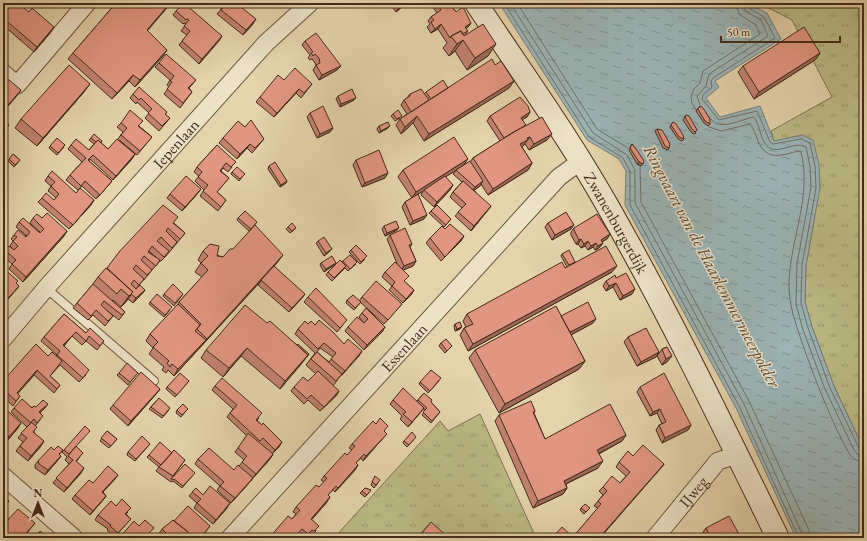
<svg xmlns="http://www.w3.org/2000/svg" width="867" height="541" font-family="'EB Garamond',serif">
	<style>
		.grass { fill: url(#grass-tufts); stroke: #7f734f }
		.water { fill: url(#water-ripples); stroke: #787e78 }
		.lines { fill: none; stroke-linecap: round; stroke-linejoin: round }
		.shore { stroke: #6f7068; stroke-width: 1 }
		.lane-casing { stroke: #6b563e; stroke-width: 10 }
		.street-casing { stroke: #6b563e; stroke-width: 19 }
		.secondary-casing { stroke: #432c1a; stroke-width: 24 }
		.lane { stroke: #ede2c8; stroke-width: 8 }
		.street { stroke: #ede2c8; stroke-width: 17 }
		.secondary { stroke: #ede2c8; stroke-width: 22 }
		.wall { fill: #c2816f; stroke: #432c1a; fill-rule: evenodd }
		.shaded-wall { fill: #9e695a; stroke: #432c1a }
		.building { fill: #e19681; stroke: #432c1a }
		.labels { text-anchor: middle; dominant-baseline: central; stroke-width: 3; stroke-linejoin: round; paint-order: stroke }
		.street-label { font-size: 16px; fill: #432c1a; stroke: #ede2c8 }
		.water-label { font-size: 17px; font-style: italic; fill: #554739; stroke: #ede2c8 }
	</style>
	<defs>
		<pattern id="grass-tufts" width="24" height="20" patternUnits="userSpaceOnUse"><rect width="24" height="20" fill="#bbba84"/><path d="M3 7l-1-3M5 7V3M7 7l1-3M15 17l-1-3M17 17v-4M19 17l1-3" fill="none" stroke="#9a976b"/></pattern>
		<pattern id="water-ripples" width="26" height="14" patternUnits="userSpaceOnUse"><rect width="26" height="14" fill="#9bb4b6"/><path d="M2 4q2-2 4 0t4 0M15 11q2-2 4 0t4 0" fill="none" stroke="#809393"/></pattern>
	</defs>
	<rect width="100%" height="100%" fill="#e4d3ab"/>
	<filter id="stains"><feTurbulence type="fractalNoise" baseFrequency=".005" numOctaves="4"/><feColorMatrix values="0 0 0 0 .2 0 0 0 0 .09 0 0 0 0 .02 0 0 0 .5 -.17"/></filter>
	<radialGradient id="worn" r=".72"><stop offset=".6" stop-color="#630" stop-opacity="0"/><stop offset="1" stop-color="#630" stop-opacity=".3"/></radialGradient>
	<path class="grass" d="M 759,3 L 864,3 L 864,450 L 834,386 L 812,327 L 805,302 L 806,265 L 815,215 L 802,135 L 774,141 L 771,131 L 832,97 L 792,20 Z
		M 480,414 L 536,538 L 444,538 L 428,525 L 417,538 L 334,538 L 440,421 L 448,431 Z"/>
	<path class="water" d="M 499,3 L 748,3 L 767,13 L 781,39 L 715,81 L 719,87 L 706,98 L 720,117 L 760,106 L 774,141 L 802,135 L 813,140 L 819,165 L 820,188 L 806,265 L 805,302 L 812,327 L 834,386 L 864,450 L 864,538 L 796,538 L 736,408 L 625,205 L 626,171 L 619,159 L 587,140 Z"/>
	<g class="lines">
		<path class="shore" d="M 504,3 L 589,137 L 623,158 L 630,171 L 630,205 L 739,406 L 799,538
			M 510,3 L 593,133 L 627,155 L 635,170 L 635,203 L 744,404 L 804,538
			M 517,3 L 597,129 L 628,148
			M 747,3 L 749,8 L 764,17 L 775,38 L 713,78 L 711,81 L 712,87 L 703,95 L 702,99 L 719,120 L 757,111 L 770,142 L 773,144 L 801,139 L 810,143 L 815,166 L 816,188 L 802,265 L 801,303 L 808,328 L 830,388 L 859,448 L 864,451
			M 700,105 L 697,96 L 706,86 L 709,74 L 768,36 L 761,20 L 745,11 L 742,3
			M 696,110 L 692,103 L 691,96 L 694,89 L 700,83 L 703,71 L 760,34 L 756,25 L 739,14 L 736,3
			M 711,119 C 720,132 741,119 754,117 C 760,125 761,146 772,149 C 783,152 795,141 806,147 L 810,166 L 811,187 L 797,264 L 796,304 L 803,330 L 825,389 L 854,450 L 858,455 L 864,456
			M 709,127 L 721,131 L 750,124 C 754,129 756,136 758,141 C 767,162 781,155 799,151 L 801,152 C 812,196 791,237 789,281 C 788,307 798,330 806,354 C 819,389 832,423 850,455 L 856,460 L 864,462
			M 640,167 L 641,202 L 749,401 L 809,530 L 810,538"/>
		<g class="lane-casing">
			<path id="lane" d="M 46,288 L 154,381"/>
		</g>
		<g class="street-casing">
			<g id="street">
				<path d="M 3,73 L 17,85 L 87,3"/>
				<path id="s1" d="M 3,339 L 46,288 L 266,43 L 310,3"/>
				<path d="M 3,476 L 74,538"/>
				<path id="s2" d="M 230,538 L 559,177 L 581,161"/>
				<path id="s3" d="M 655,538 L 718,461 L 737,455"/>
			</g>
		</g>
		<g class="secondary-casing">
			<g id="secondary">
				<path id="s4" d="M 476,3 C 520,70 568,136 607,205 C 669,313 723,426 778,538"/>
			</g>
		</g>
		<use href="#lane" class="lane"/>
		<use href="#street" class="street"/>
		<use href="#secondary" class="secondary"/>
	</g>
	<path class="wall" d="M 3,3 L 51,32 L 34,52 L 3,25 Z
		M 116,3 L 171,3 L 147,31 L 167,50 L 162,57 L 135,87 L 129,81 L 112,99 L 68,59 L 73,53 Z
		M 199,3 L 208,3 L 204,8 Z
		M 216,3 L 236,3 L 253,24 L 243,35 L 217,14 L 222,8 Z
		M 248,3 L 260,3 L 258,5 L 253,3 L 251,5 Z
		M 352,3 L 361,3 L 356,8 Z
		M 389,3 L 407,3 L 396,12 Z
		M 430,3 L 460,3 L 453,8 L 456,12 L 471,23 L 468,27 L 466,29 L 468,31 L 465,35 L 488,56 L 467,70 L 455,51 L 449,56 L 443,48 L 447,43 L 438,29 L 431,33 L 427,27 L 430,24 L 428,21 L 431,17 L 437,13 Z
		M 176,11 L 222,36 L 199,64 L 179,45 L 187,35 L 181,31 L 186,24 L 184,23 L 183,24 L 173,15 Z
		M 305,41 L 337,70 L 319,80 L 313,70 L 316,65 L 315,63 L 312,59 L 310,60 L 308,58 L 310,55 L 302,45 Z
		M 820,53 L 815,60 L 754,99 L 738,72 L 743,66 Z
		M 159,63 L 196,80 L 189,88 L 192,92 L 180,108 L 164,94 L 169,87 L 167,85 L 170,80 L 155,67 Z
		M 495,65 L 514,81 L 509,88 L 424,141 L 413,123 L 401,134 L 396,125 L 400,119 L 407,114 L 401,105 L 404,100 L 407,98 L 410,94 L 424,94 L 426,92 L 448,88 Z
		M 284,80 L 312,84 L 301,98 L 296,93 L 274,117 L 256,102 L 260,97 Z
		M 84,92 L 37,146 L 15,128 L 21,119 Z
		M 133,94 L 167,112 L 165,115 L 170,118 L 159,131 L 145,118 L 149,113 L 137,102 L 136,104 L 130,98 Z
		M 338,96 L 354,100 L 340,107 L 336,99 Z
		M 700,106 L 710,124 L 708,126 L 704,123 L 696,111 Z
		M 530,112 L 527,117 L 522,119 L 525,126 L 547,140 L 529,150 L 525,144 L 522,147 L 532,163 L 528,170 L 488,195 L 481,184 L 480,186 L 474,190 L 488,210 L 471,231 L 455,216 L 462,208 L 450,197 L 453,192 L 462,182 L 453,174 L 456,170 L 445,177 L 450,190 L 434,207 L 421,195 L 423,191 L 418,194 L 424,219 L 410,225 L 402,207 L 405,202 L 412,198 L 398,177 L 403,170 L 463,165 L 470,162 L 473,158 L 500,141 L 487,121 L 490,116 Z
		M 310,113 L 333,128 L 330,132 L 317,138 L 307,117 Z
		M 393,114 L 400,118 L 395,121 L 391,116 Z
		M 686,115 L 696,133 L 694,134 L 691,132 L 683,120 Z
		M 673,122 L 684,139 L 682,141 L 678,139 L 670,127 Z
		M 121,123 L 139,126 L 152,137 L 137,155 L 119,140 L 135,154 L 132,159 L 113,180 L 90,159 L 89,161 L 112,181 L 96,199 L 82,186 L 78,190 L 66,180 L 70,175 L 82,162 L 68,149 L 71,145 L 89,150 L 94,144 L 89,140 L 91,138 L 101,143 L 108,149 L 118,139 L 123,132 L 117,127 Z
		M 379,126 L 388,128 L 379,133 L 377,129 Z
		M 245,127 L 264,139 L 252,153 L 247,148 L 237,159 L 219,143 L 223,138 Z
		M 657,129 L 669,148 L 668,150 L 663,148 L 655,131 Z
		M 632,144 L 643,164 L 641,166 L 637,164 L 629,150 Z
		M 217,145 L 232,167 L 228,172 L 223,168 L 221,171 L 229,178 L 217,192 L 226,200 L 218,211 L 200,196 L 204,190 L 195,181 L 199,176 L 194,172 L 197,167 Z
		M 50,146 L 64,147 L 57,155 L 49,148 Z
		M 13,154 L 20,160 L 14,167 L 8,161 Z
		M 356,160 L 385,178 L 362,187 L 353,165 Z
		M 269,166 L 287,181 L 286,183 L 280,187 L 268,169 Z
		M 232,172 L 243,176 L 239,181 L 231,174 Z
		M 48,176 L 76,193 L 94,200 L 91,205 L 69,229 L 38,202 L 42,198 L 54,200 L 56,198 L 48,191 L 51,186 L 45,181 Z
		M 198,193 L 182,211 L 167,198 L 170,194 Z
		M 431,211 L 451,219 L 444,227 L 429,213 Z
		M 33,218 L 42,218 L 67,231 L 64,236 L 23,282 L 9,269 L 12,264 L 3,256 L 3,253 L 5,250 L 14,250 L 10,246 L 13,241 L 11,239 L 14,235 L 27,236 L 16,227 L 19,222 L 41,233 L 30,223 Z
		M 238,218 L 257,222 L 249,231 L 237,220 Z
		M 174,223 L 185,233 L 177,243 L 166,256 L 161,261 L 160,261 L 152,270 L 144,280 L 144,279 L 136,289 L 145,290 L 142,294 L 133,303 L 128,299 L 121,307 L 113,300 L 112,301 L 125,312 L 119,320 L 106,310 L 113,316 L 105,326 L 93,315 L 88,320 L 73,308 L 77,303 L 93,284 L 98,277 ZM 149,251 L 158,259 L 148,252 Z
		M 548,223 L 571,229 L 552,240 L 545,227 Z
		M 384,226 L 397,230 L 385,236 L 382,229 Z
		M 288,227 L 296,228 L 294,230 L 290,233 L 286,229 Z
		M 574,228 L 610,234 L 607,239 L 602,242 L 603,243 L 599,248 L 595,250 L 593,247 L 588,250 L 585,246 L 581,248 L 578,244 L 576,244 L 571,235 L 571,232 Z
		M 445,229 L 461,241 L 441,261 L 426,243 L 430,238 Z
		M 390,235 L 412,244 L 410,247 L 416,261 L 413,266 L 403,270 L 404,281 L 414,290 L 411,295 L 403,303 L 389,290 L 392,286 L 382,277 L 385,272 L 398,266 L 387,239 Z
		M 318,241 L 332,249 L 330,251 L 324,256 L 316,243 Z
		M 351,250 L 365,259 L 360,264 L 349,252 Z
		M 203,251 L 223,257 L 277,263 L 274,266 L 302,298 L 289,312 L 258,285 L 261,281 L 174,376 L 168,370 L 166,373 L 162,370 L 164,367 L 149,354 L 153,348 L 146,341 L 150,334 L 176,307 L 179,302 L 202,277 L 195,272 L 201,263 L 198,260 Z
		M 562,254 L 575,262 L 612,272 L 468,351 L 460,335 L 464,328 L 466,327 L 463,321 L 467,314 L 567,267 L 561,256 Z
		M 343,261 L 356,264 L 348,271 L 345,268 L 332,281 L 326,275 L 328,272 Z
		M 321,263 L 336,263 L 334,265 L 324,272 L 320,265 Z
		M 616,278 L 632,294 L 620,300 L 613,287 L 606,291 L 603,286 L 606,281 Z
		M 164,294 L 183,294 L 174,306 L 163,296 Z
		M 308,297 L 343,325 L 337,332 L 304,302 Z
		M 362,297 L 402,304 L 384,324 L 359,301 Z
		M 347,300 L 361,302 L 354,310 L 346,303 Z
		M 150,302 L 170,310 L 164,317 L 149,304 Z
		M 362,313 L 385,327 L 382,332 L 364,350 L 345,331 L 348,327 L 364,323 L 359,317 Z
		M 64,314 L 86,333 L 104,341 L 97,350 L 86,341 L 82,345 L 72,336 L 64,346 L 86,375 L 79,382 L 60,365 L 50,376 L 60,385 L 54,393 L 34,375 L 17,394 L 20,396 L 13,406 L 3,397 L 3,381 L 56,356 L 57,355 L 41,341 L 44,337 Z
		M 561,316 L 593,323 L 571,335 L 585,361 L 579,369 L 499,413 L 469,358 L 475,350 Z
		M 267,323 L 309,354 L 302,363 L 280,389 L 241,356 L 223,377 L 201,358 L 206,350 Z
		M 308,324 L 315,325 L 344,344 L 362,351 L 342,375 L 341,375 L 333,386 L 339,391 L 336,396 L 320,411 L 308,400 L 304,404 L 291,391 L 294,387 L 308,381 L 316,374 L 306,365 L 315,353 L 295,334 L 298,329 ZM 320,348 L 333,357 L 329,362 L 317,352 Z
		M 455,324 L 460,329 L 455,331 L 454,326 Z
		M 628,337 L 659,352 L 656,357 L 637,366 L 624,342 Z
		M 441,343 L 452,346 L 445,353 L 439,346 Z
		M 667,347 L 667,362 L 662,365 L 657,356 L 662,349 Z
		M 119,373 L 136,375 L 128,385 L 117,375 Z
		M 189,381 L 175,397 L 166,389 L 167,387 Z
		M 439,381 L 428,393 L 419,384 L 420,382 Z
		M 215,386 L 259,418 L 257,420 L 279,447 L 272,454 L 273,454 L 270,459 L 253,478 L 249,483 L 231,503 L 217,490 L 220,486 L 195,464 L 198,459 L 234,470 L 239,466 L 244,460 L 235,452 L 247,436 L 227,417 L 233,409 L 212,390 Z
		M 640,387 L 691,425 L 688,430 L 662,443 L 656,430 L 659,425 L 662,424 L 657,413 L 650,416 L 637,392 Z
		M 160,389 L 157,393 L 128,426 L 110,409 L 113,405 Z
		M 424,393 L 431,402 L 440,412 L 431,423 L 422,415 L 425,410 L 423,409 L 408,427 L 400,419 L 402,416 L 390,404 L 393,400 L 417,401 Z
		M 159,398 L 169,410 L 162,418 L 149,409 Z
		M 3,407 L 18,428 L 6,442 L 3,440 Z
		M 36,407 L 45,408 L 40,413 L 40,420 L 35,426 L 34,432 L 41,446 L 28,461 L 16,451 L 23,442 L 18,438 L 27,427 L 11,412 L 14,408 Z
		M 177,410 L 186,411 L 181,417 L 176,413 Z
		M 535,411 L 534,413 L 545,439 L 626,435 L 622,441 L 599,454 L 598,468 L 566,484 L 567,488 L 563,494 L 533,508 L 495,421 L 499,415 Z
		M 107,431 L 117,439 L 109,448 L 100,441 Z
		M 384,432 L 387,434 L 383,438 L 363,461 L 361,458 L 356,463 L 358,465 L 355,470 L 335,492 L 333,490 L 328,495 L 327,502 L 311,520 L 316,531 L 311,536 L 309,534 L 305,538 L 304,538 L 299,534 L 295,538 L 269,538 L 292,519 L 296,514 L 293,512 L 296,507 L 319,487 L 324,482 L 321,480 L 324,476 L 347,455 L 352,450 L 349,448 L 352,444 Z
		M 414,439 L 407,447 L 403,443 L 404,441 Z
		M 150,444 L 135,461 L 127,455 L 128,452 Z
		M 77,447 L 80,457 L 76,462 L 81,473 L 64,492 L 53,483 L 69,464 L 65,460 L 67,457 L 62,452 L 64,450 Z
		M 54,450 L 63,450 L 59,455 L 61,456 L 58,460 L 45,475 L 35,468 L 35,465 L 38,461 Z
		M 172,453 L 185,460 L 172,478 L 193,475 L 182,488 L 173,481 L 171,482 L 156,471 L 159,467 L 147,457 L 149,455 Z
		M 633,456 L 664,464 L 661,468 L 573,537 L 598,508 L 594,506 L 603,495 L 599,491 L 603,487 L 620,483 L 626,476 L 616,467 L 619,462 Z
		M 375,476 L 378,483 L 374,488 L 371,485 Z
		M 115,479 L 103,492 L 106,496 L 103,500 L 90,515 L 72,499 L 75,495 L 93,483 Z
		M 196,488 L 203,495 L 227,508 L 213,524 L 194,508 L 197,503 L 189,496 Z
		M 365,488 L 371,490 L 365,497 L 360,493 Z
		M 116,506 L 128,512 L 126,514 L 131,519 L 127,523 L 115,537 L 107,530 L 108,529 L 95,520 L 98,515 Z
		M 581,508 L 588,510 L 584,514 L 580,510 Z
		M 174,521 L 210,526 L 201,538 L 156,538 L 162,529 Z
		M 35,523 L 23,538 L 3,538 L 3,525 Z
		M 706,528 L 741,538 L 706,538 L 703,532 Z
		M 422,533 L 449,538 L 419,538 L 419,537 Z"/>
	<path class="shaded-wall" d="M 170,3 L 171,3 L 142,37 L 147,30 Z
		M 253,3 L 251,5 L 253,3 L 260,3 L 258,5 Z
		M 359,3 L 361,3 L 356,8 Z
		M 404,3 L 407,3 L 396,12 L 399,7 Z
		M 457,3 L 460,3 L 449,11 L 452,7 Z
		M 256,19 L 253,24 L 243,35 L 246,30 Z
		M 471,23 L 468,27 L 462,31 L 465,27 Z
		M 441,24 L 438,29 L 431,33 L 435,29 Z
		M 54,27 L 51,32 L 34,52 L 37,47 Z
		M 222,36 L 219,41 L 199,64 L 202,59 Z
		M 463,40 L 455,51 L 449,56 L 457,44 Z
		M 496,44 L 488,56 L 467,70 L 475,58 Z
		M 167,50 L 162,57 L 135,87 L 140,80 Z
		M 820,53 L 815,60 L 754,99 L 759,92 Z
		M 341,66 L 337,70 L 319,80 L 322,75 Z
		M 133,75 L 129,81 L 112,99 L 117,93 Z
		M 514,81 L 509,88 L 424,141 L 429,134 Z
		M 90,84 L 84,92 L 37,146 L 43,138 Z
		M 299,89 L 296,93 L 274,117 L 277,113 Z
		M 21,90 L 16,97 L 3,112 L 3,111 Z
		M 356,98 L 354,100 L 340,107 L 341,104 Z
		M 530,112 L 527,117 L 518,122 L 521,118 Z
		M 417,116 L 413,123 L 401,134 L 405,127 Z
		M 390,126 L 388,128 L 379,133 L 381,131 Z
		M 333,128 L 330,132 L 317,138 L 320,134 Z
		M 552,134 L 547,140 L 529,150 L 534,144 Z
		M 530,137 L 523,146 L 516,151 L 520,144 Z
		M 250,144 L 247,148 L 237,159 L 240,154 Z
		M 135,154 L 132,159 L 113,180 L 116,176 Z
		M 468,159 L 463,166 L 412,198 L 416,192 Z
		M 639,162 L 643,164 L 641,166 L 637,164 Z
		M 532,163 L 528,170 L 488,195 L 493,189 Z
		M 388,173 L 385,178 L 362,187 L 365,183 Z
		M 112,181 L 108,185 L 96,199 L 100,195 Z
		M 287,181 L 286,183 L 280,187 L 281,185 Z
		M 483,181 L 480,186 L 472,192 L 475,187 Z
		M 453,185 L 450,190 L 434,207 L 437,202 Z
		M 201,189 L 198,193 L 182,211 L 185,207 Z
		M 94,200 L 91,205 L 69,229 L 73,225 Z
		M 491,206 L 488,210 L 471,231 L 474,226 Z
		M 427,215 L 424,219 L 410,225 L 413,221 Z
		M 574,225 L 571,229 L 552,240 L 555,235 Z
		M 399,228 L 397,230 L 385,236 L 387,233 Z
		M 67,231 L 64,236 L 23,282 L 26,277 Z
		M 610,234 L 607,239 L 598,244 L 601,240 Z
		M 464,236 L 461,241 L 441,261 L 445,257 Z
		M 581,239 L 578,244 L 576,244 L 579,240 Z
		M 588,241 L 585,246 L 581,248 L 584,244 Z
		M 596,243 L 593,247 L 588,250 L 591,246 Z
		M 603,243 L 599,248 L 595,250 L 598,246 Z
		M 332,249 L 330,251 L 324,256 L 326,253 Z
		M 283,255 L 277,263 L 174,376 L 178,369 L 206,340 Z
		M 416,261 L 413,266 L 401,271 L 404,266 Z
		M 336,263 L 334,265 L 324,272 L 326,269 Z
		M 617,266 L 612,272 L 468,351 L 473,344 Z
		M 616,283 L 613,287 L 606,291 L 609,286 Z
		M 19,286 L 16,290 L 3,305 L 3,304 Z
		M 635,289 L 632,294 L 620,300 L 623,296 Z
		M 145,290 L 142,294 L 133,303 L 136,298 Z
		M 414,290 L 411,295 L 403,303 L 406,299 Z
		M 133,292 L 125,303 L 121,307 L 129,296 Z
		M 305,294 L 302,298 L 289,312 L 292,308 Z
		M 596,319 L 593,323 L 567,337 L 570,332 Z
		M 385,327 L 382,332 L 364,350 L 367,345 Z
		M 462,327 L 460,329 L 455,331 L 457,329 Z
		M 76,332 L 72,336 L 60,350 L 63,345 Z
		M 247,348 L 241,356 L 223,377 L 229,368 Z
		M 362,351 L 359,356 L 342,375 L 345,371 Z
		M 659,352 L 656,357 L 637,366 L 641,362 Z
		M 309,354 L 302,363 L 280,389 L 285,381 Z
		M 672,356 L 667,362 L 662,365 L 666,359 Z
		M 585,361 L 579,369 L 499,413 L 505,404 Z
		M 37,370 L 34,375 L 14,398 L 17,393 Z
		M 160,389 L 157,393 L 128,426 L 131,421 Z
		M 339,391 L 336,396 L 320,411 L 324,407 Z
		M 48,404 L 45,408 L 36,417 L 39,412 Z
		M 424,408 L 421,412 L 408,427 L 412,422 Z
		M 660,409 L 657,413 L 650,416 L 653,412 Z
		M 21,423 L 18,428 L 6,442 L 9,437 Z
		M 691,425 L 688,430 L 662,443 L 665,438 Z
		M 387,434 L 383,438 L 363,461 L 366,456 Z
		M 626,435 L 622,441 L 592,457 L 597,450 Z
		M 44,441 L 41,446 L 28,461 L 31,456 Z
		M 282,442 L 279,447 L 272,454 L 275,450 Z
		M 273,454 L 270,459 L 253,478 L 256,474 Z
		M 61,456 L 58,460 L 45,475 L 48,470 Z
		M 603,461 L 598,468 L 559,487 L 564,481 Z
		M 664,464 L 661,468 L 600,538 L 599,538 Z
		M 358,465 L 355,470 L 335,492 L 338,488 Z
		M 84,468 L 81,473 L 64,492 L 67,488 Z
		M 118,475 L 115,479 L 99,496 L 102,492 Z
		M 253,478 L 249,483 L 231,503 L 235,498 Z
		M 567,488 L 563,494 L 533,508 L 538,501 Z
		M 106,496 L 103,500 L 90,515 L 93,511 Z
		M 330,497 L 327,502 L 308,524 L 311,519 Z
		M 230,503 L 227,508 L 213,524 L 216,520 Z"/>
	<path class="building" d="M 3,3 L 18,3 L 29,12 L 32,8 L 54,27 L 37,47 L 3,18 Z
		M 116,3 L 170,3 L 147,30 L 167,50 L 140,80 L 133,75 L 117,93 L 73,53 Z
		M 183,3 L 184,3 L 222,36 L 202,59 L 182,41 L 190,31 L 184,26 L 189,20 L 187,19 L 186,20 L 176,11 Z
		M 225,3 L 236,3 L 256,19 L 246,30 L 221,10 L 226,4 Z
		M 396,3 L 404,3 L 399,7 Z
		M 436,3 L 457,3 L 452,7 L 456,12 L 463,7 L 471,23 L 465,27 L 468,31 L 462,34 L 461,31 L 451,36 L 450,38 L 441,24 L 435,29 L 431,22 L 434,20 L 431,17 L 441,10 Z
		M 483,24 L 496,44 L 475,58 L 463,40 L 457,44 L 451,36 L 461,31 L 464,36 Z
		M 804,27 L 820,53 L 759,92 L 743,66 Z
		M 316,33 L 341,66 L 322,75 L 316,65 L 320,63 L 319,58 L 315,54 L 313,56 L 311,53 L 313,52 L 305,41 Z
		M 166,54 L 196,80 L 188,88 L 192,92 L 183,103 L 167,89 L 172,82 L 170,81 L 174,76 L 159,63 Z
		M 492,59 L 495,65 L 501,61 L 514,81 L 429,134 L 417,116 L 405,127 L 400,119 Z
		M 69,65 L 90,84 L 43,138 L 21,119 Z
		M 295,68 L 312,84 L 304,93 L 299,89 L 277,113 L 260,97 L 278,75 L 284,80 Z
		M 3,75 L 21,90 L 3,111 Z
		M 443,80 L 448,88 L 431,99 L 426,92 Z
		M 139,87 L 167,112 L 165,114 L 170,118 L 162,126 L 148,113 L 152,109 L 141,98 L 139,100 L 133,94 Z
		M 352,89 L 356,98 L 341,104 L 338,96 Z
		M 421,89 L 429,100 L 411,112 L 404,100 L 410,96 L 410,94 Z
		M 520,97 L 528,106 L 530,112 L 521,118 L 526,125 L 504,138 L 490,116 Z
		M 323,106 L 333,128 L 320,134 L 310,113 Z
		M 700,106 L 703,108 L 710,119 L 710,124 L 705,121 L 698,109 Z
		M 130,110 L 143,121 L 138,126 L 152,137 L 140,151 L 121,135 L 127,128 L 121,123 Z
		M 398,110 L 402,116 L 397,119 L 393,114 Z
		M 686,115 L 689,116 L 697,130 L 695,132 L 692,129 L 685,117 Z
		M 542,117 L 552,134 L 534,144 L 530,137 L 527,138 L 528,140 L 520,144 L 532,163 L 493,189 L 473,158 L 512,133 Z
		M 3,120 L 9,125 L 5,130 L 3,128 Z
		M 251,120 L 264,139 L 255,148 L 250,144 L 240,154 L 223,138 L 238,121 L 245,127 Z
		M 388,122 L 390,126 L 381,131 L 379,126 Z
		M 673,122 L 676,124 L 683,135 L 684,139 L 679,137 L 671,125 Z
		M 657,129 L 662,130 L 670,144 L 669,148 L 665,146 Z
		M 94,134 L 102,141 L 101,143 L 98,140 L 96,142 L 91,138 Z
		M 454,137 L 468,159 L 416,192 L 403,170 Z
		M 57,138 L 65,145 L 58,153 L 50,146 Z
		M 76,139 L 89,150 L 98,140 L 108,149 L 117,139 L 135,154 L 116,176 L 93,155 L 88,160 L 112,181 L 100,195 L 85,181 L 81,186 L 70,175 L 86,158 L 71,145 Z
		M 632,144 L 636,149 L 644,161 L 643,164 L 639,162 L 630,148 Z
		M 217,145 L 236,162 L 231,167 L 226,163 L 220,171 L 229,178 L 217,192 L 226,200 L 221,207 L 203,191 L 208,185 L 198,177 L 202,172 L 197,167 Z
		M 379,150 L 388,173 L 365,183 L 356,160 Z
		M 13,154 L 20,160 L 15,165 L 9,159 Z
		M 470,161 L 483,181 L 475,187 L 456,170 Z
		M 275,162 L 287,181 L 281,185 L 269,166 Z
		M 237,167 L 245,174 L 240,179 L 232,172 Z
		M 52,171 L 76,193 L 80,188 L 94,200 L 73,225 L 42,198 L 46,193 L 54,200 L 59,194 L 51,186 L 55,182 L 48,176 Z
		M 186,176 L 201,189 L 185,207 L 170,194 Z
		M 445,176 L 453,185 L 437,202 L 424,190 Z
		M 463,181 L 491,206 L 474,226 L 458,212 L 466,204 L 453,192 Z
		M 418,194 L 427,215 L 413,221 L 405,202 Z
		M 163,205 L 178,217 L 173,223 L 185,233 L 180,239 L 168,228 L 166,231 L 177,242 L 172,248 L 161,237 L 157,241 L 169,251 L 164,257 L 152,246 L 148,252 L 160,260 L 156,266 L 144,256 L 141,260 L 152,270 L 147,275 L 136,265 L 133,269 L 144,279 L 139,285 L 134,280 L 131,284 L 136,289 L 140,285 L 145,290 L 136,298 L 131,294 L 133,292 L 107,268 L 119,252 Z
		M 437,205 L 451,219 L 446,225 L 431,211 Z
		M 245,211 L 257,222 L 251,229 L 238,218 Z
		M 566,212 L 574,225 L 555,235 L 548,223 Z
		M 47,213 L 67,231 L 26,277 L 12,264 L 16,260 L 5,250 L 9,246 L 14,250 L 18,246 L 13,241 L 17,237 L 14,235 L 18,230 L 26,237 L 30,232 L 19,222 L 23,218 L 40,233 L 44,229 L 33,218 L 37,214 L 42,218 Z
		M 597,214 L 610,234 L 601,240 L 603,243 L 598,246 L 596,243 L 591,246 L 588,241 L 584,244 L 581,239 L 579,240 L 574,230 L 574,228 Z
		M 396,221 L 399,228 L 387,233 L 384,226 Z
		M 292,223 L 296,228 L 292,231 L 288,227 Z
		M 450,224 L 464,236 L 445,257 L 430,238 L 442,226 L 445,229 Z
		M 255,225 L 283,255 L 207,339 L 197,329 L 201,324 L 179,302 L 208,270 L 201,263 L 208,256 L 203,251 L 210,244 L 219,246 L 217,256 L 223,257 L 230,249 L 233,249 Z
		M 3,228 L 6,230 L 3,234 Z
		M 405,228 L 412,244 L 409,245 L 416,261 L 404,266 L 390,235 Z
		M 324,237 L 332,249 L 326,253 L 318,241 Z
		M 356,245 L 367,256 L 361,262 L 351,250 Z
		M 606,246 L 617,266 L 473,344 L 464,328 L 473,324 L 467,314 L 562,262 L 565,268 Z
		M 569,250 L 575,262 L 569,265 L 562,254 Z
		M 350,255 L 357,262 L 350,269 L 343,261 Z
		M 332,256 L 336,263 L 326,269 L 321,263 Z
		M 340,260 L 346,266 L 334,278 L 328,272 Z
		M 395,262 L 409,276 L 404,281 L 414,290 L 406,299 L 392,286 L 395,282 L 385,272 Z
		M 274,266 L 305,294 L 292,308 L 261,280 Z
		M 3,268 L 18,281 L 16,283 L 19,286 L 3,304 Z
		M 106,268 L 133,292 L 129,296 L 121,289 L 117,294 L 98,277 Z
		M 626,273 L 635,289 L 623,296 L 616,283 L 609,286 L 606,281 L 615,275 L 616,278 Z
		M 376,281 L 402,304 L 388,320 L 362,297 Z
		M 93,284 L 125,312 L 122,315 L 104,301 L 101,305 L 113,316 L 108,321 L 96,310 L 91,316 L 77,303 Z
		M 173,284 L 183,294 L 175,303 L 164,294 Z
		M 316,288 L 347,320 L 340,328 L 308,297 Z
		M 157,294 L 172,307 L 165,315 L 150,302 Z
		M 353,295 L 361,302 L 355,308 L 347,300 Z
		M 588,302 L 596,319 L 570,332 L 561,316 Z
		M 178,304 L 200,325 L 195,331 L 206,340 L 178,369 L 172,364 L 170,367 L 167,363 L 169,361 L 153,347 L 158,342 L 150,334 Z
		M 245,305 L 267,323 L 270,321 L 308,355 L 285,381 L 247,348 L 229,368 L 206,350 Z
		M 556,306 L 585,361 L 505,404 L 475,350 Z
		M 366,308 L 385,327 L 367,345 L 348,327 L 357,317 L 364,323 L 368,319 L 362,313 Z
		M 64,314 L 86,333 L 90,328 L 104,341 L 100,346 L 89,336 L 86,341 L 76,332 L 63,345 L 89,370 L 83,378 L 57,355 L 60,351 L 44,337 Z
		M 319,320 L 333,332 L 344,344 L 348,339 L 362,351 L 345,371 L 331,359 L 336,353 L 324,343 L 318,349 L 298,329 L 305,321 L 308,324 L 311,321 L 315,325 Z
		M 460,322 L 462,327 L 457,329 L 455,324 Z
		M 646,328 L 659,352 L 641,362 L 628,337 Z
		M 446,339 L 452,346 L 447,351 L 441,343 Z
		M 36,344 L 48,356 L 52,352 L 62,361 L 50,376 L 60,385 L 57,389 L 37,370 L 17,393 L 20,396 L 16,401 L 3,389 L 3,381 Z
		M 298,344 L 309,354 L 308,355 L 297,345 Z
		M 667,347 L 672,356 L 666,359 L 662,349 Z
		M 317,352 L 342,374 L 336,381 L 311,359 Z
		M 127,363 L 138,373 L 130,382 L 119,373 Z
		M 431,370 L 441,378 L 430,391 L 420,382 Z
		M 318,371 L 339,391 L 324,407 L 311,395 L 307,399 L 294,387 L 303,377 L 308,381 Z
		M 141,372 L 160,389 L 131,421 L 113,405 Z
		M 180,373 L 189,381 L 177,395 L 167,387 Z
		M 664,373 L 691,425 L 665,438 L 659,425 L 666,422 L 660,409 L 653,412 L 640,387 Z
		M 222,378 L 262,413 L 256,420 L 262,425 L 263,423 L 282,442 L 275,450 L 263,438 L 260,441 L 230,413 L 237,405 L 215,386 Z
		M 403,388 L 424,408 L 412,422 L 403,414 L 406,412 L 393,400 Z
		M 424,393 L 432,400 L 431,402 L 440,412 L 432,421 L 423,412 L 427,408 L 418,400 Z
		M 159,398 L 170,408 L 163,416 L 151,407 Z
		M 22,399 L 32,408 L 34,406 L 36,407 L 43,400 L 48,404 L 39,412 L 43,416 L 37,423 L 34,419 L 31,422 L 37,427 L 33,432 L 44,441 L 31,456 L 20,446 L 27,438 L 21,433 L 31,423 L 14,408 Z
		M 531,401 L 535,411 L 533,412 L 545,439 L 610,404 L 626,435 L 597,450 L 603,461 L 564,481 L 567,488 L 538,501 L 499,415 Z
		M 183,404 L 188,409 L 182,415 L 177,410 Z
		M 3,407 L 21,423 L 9,437 L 3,432 Z
		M 380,418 L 388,426 L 384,431 L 387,434 L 366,456 L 364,454 L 356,463 L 358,465 L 338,488 L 336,486 L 328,495 L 330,497 L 311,519 L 319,526 L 314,531 L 312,530 L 308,534 L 302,529 L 294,538 L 269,538 L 288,516 L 292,519 L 300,510 L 296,507 L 316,485 L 319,487 L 327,478 L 324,476 L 345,453 L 347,455 L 355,446 L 352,444 L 373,421 L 376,424 Z
		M 85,426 L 90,431 L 69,454 L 64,450 Z
		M 107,431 L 117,439 L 111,446 L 101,438 Z
		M 412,432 L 416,437 L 409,445 L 404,441 Z
		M 248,433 L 273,454 L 256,474 L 242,462 L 247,456 L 238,448 Z
		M 142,436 L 150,444 L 136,459 L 128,452 Z
		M 160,442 L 172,453 L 161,465 L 149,455 Z
		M 643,445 L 664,464 L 599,538 L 552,538 L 562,527 L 573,537 L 601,504 L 598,501 L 607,491 L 603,487 L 612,476 L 620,483 L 630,472 L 619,462 L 628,451 L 633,456 Z
		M 58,446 L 63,450 L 59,454 L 61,456 L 48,470 L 39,464 L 38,461 L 51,447 L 54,450 Z
		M 76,446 L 83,453 L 76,461 L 84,468 L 67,488 L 56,478 L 73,460 L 68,456 Z
		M 209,448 L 234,470 L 238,465 L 253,478 L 235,498 L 220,486 L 224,482 L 198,459 Z
		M 174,450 L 185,460 L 173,476 L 159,467 Z
		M 185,464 L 195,473 L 183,486 L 174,479 L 173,480 L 171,479 Z
		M 108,466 L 118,475 L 102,492 L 106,496 L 93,511 L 75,495 L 89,480 L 93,483 Z
		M 375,476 L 380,480 L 376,485 L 372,482 Z
		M 210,486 L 230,503 L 216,520 L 197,503 L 201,499 L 192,492 L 196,488 L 203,495 Z
		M 365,488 L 371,490 L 367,495 L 362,491 Z
		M 3,496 L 9,501 L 3,508 Z
		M 122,499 L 131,508 L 125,514 L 131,519 L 118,533 L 110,526 L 111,525 L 98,515 L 111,501 L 116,506 Z
		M 585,504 L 590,508 L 586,512 L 581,508 Z
		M 188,506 L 210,526 L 200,538 L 189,538 L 186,535 L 188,532 L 174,521 Z
		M 18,509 L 35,523 L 23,537 L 19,533 L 15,538 L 10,538 L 3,532 L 3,525 Z
		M 729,516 L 741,538 L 711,538 L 706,528 Z
		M 145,520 L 154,528 L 148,534 L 152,538 L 124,538 L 121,536 L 134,521 L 139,526 Z
		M 173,520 L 188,532 L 183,538 L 164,538 L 167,534 L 162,529 Z
		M 431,522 L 449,538 L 427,538 L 422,533 Z
		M 40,531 L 49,538 L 34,538 Z"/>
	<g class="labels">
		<g class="street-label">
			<text stroke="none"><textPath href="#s1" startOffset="261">Iepenlaan</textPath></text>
			<text stroke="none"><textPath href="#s4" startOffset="261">Zwanenburgerdijk</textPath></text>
			<text stroke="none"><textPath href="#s2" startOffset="258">Essenlaan</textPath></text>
			<text stroke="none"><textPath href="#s3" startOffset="60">IJweg</textPath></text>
		</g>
		<g class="water-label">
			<text transform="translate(712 266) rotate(62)">Ringvaart van de Haarlemmermeerpolder</text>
		</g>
	</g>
	<rect width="867" height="541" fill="none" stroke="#e4d3ab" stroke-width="16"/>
	<rect x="4" y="4" width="859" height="533" fill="none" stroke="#432c1a" stroke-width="2"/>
	<rect x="8" y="8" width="851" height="525" fill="none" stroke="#432c1a"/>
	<g transform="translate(38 503)" stroke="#ede2c8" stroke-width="3" paint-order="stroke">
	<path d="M0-3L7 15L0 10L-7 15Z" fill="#432c1a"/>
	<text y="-6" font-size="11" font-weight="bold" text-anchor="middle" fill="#432c1a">N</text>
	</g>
	<path d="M721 36v6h119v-6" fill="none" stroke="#432c1a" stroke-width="2"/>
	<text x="727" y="36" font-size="12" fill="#432c1a" stroke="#ede2c8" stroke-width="3" paint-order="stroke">50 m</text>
	<rect width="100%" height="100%" filter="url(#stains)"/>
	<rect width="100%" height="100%" fill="url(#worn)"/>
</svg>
